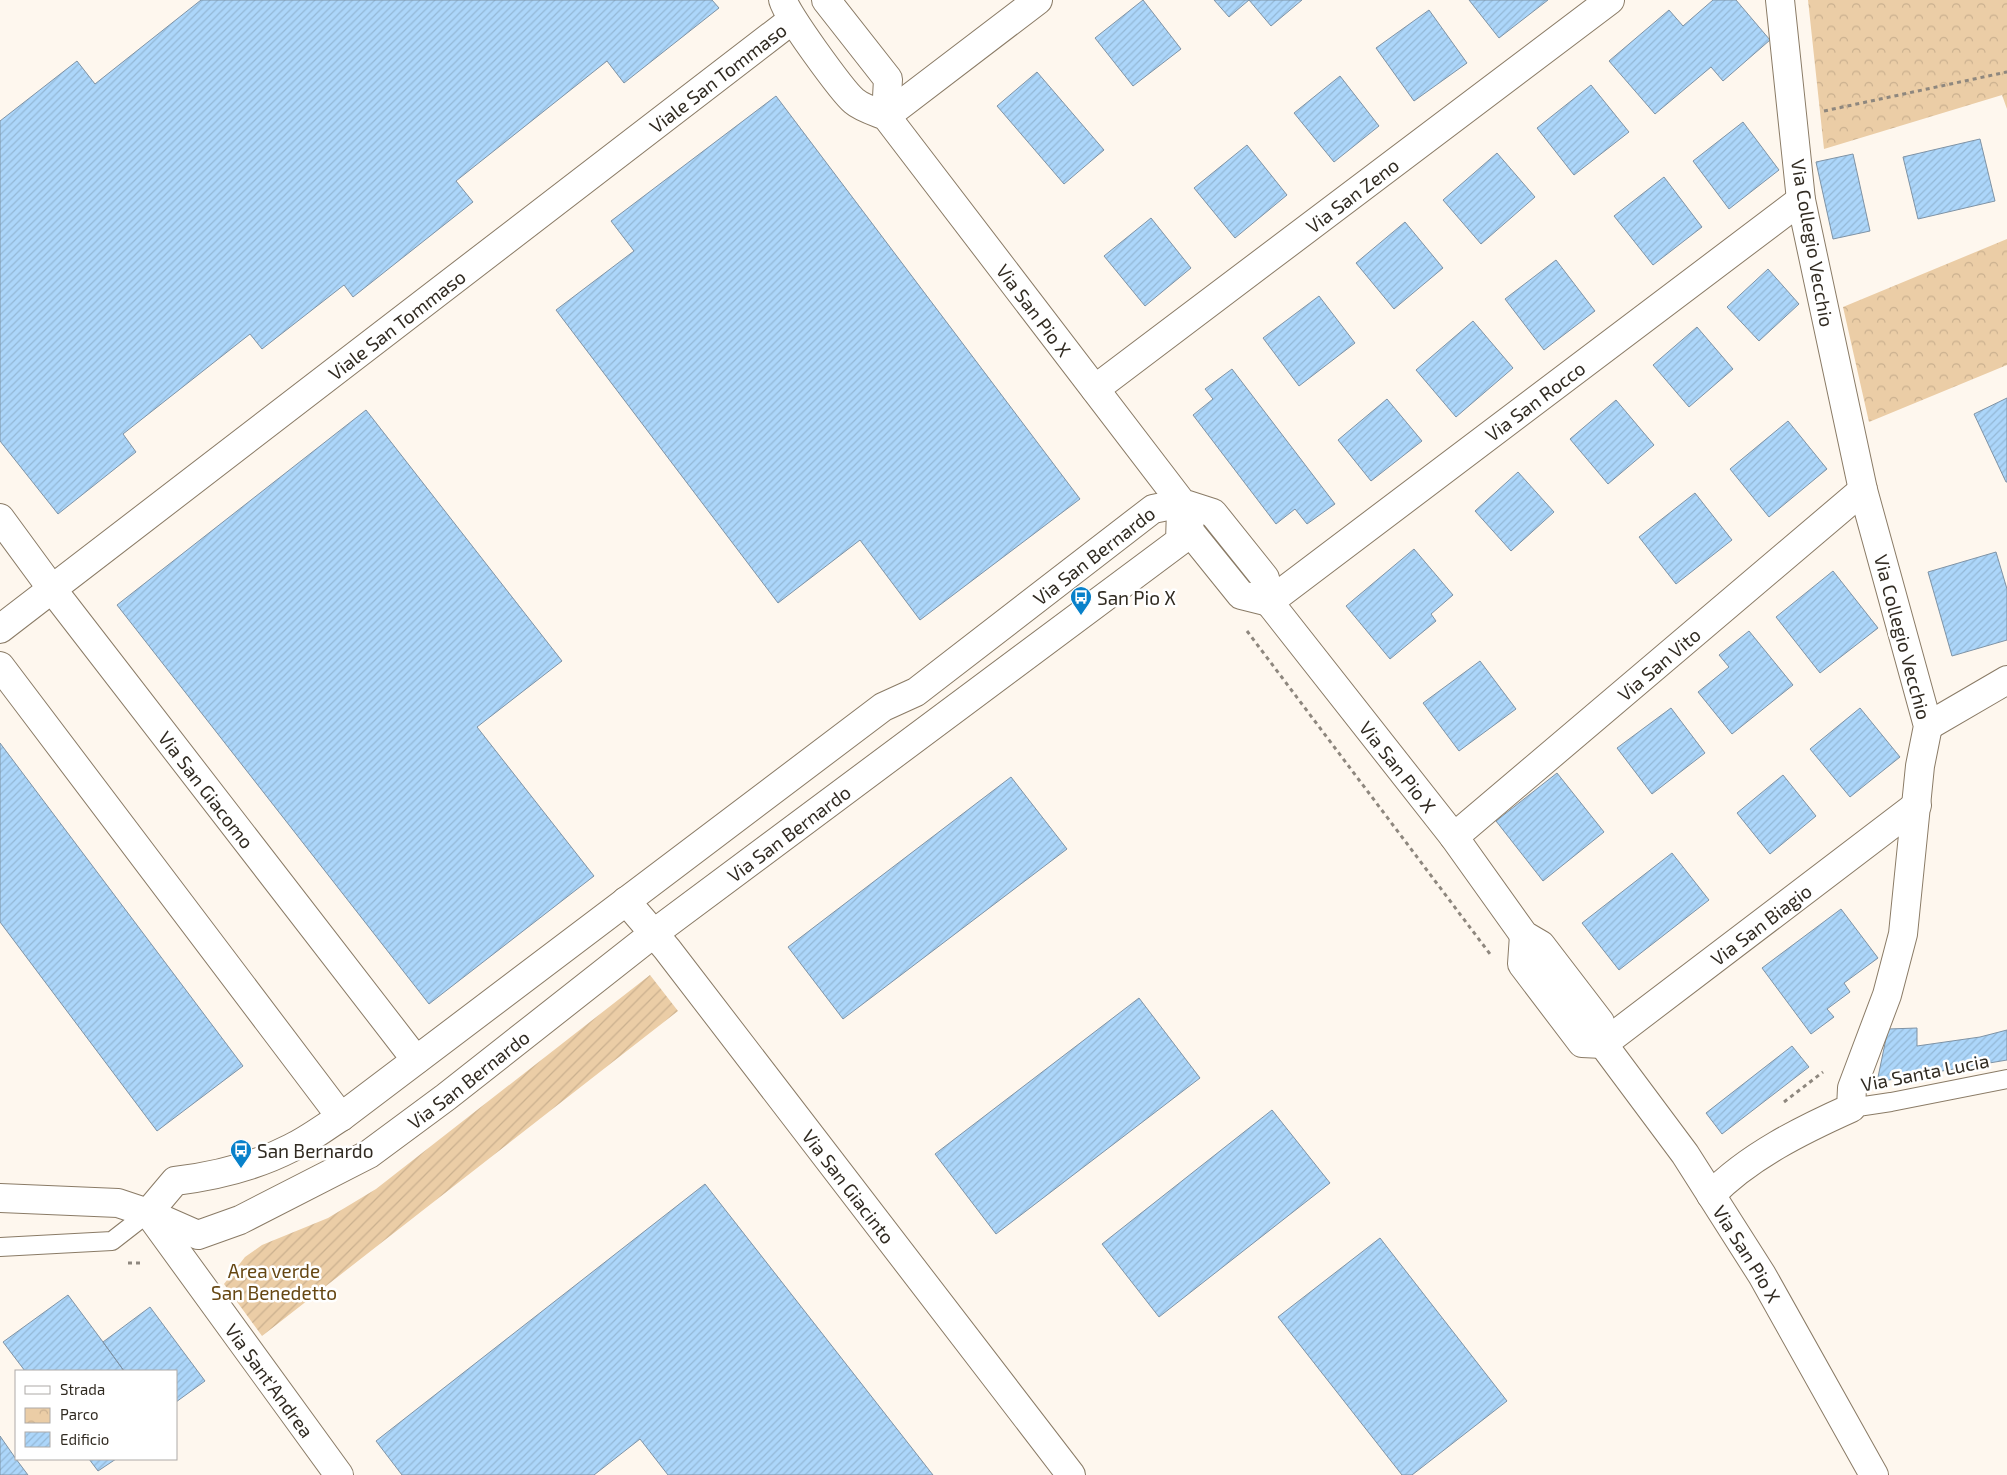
<svg xmlns="http://www.w3.org/2000/svg" width="2007" height="1475" font-family="'Exo 2',sans-serif">
	<style>
		.park { fill: url(#park-crowns) }
		.garden { fill: url(#garden-furrows) }
		.building { fill: url(#building-hatch); stroke: #7f93a5 }
		.lines { fill: none; stroke-linecap: round; stroke-linejoin: round }
		.lane-casing { stroke: #8a7b66; stroke-width: 20 }
		.street-casing { stroke: #8a7b66; stroke-width: 30 }
		.path { stroke: #8e877e; stroke-width: 3; stroke-dasharray: 4 4; stroke-linecap: butt }
		.lane { stroke: #fff; stroke-width: 18 }
		.street { stroke: #fff; stroke-width: 28 }
		.labels { text-anchor: middle; dominant-baseline: central; stroke-width: 5; stroke-linejoin: round; paint-order: stroke }
		.street-label { font-size: 19px; fill: #312b22; stroke: #fff }
		.poi-label { font-size: 19px; fill: #312b22; stroke: #fff; text-anchor: start }
		.park-label { font-size: 19px; fill: #654612; stroke: #fff }
	</style>
	<defs>
		<pattern id="park-crowns" width="20" height="18" patternUnits="userSpaceOnUse" patternTransform="scale(1.25)"><rect width="20" height="18" fill="#ebcda6"/><path d="M2 6a3 3 0 1 1 6 0M12 15a3 3 0 1 1 6 0" fill="none" stroke="#cab08f"/></pattern>
		<pattern id="garden-furrows" width="10" height="10" patternUnits="userSpaceOnUse" patternTransform="scale(1.25)"><rect width="10" height="10" fill="#ebcda6"/><path d="M-1 1l2-2M0 10L10 0M9 11l2-2" fill="none" stroke="#cab08f"/></pattern>
		<pattern id="building-hatch" width="6" height="6" patternUnits="userSpaceOnUse" patternTransform="scale(1.25)"><rect width="6" height="6" fill="#acd6fa"/><path d="M-1 1l2-2M0 6l6-6M5 7l2-2" fill="none" stroke="#94b8d6"/></pattern>
	</defs>
	<rect width="100%" height="100%" fill="#fef7ee"/>
	<path class="park" d="M 1808,0 L 2007,0 L 2007,109 L 2002,95 L 1824,149 Z
		M 2007,239 L 2007,365 L 1869,422 L 1843,307 Z"/>
	<path class="garden" d="M 650,975 L 678,1011 L 262,1336 L 224,1284 L 245,1257 L 262,1245 L 328,1218 L 376,1189 Z"/>
	<path class="building" d="M 201,0 L 712,0 L 719,8 L 624,83 L 607,61 L 456,181 L 473,202 L 353,297 L 344,285 L 262,349 L 250,334 L 123,434 L 136,452 L 58,514 L 0,441 L 0,121 L 77,61 L 95,84 Z
		M 1143,0 L 1181,49 L 1133,86 L 1095,38 Z
		M 1214,0 L 1302,0 L 1271,26 L 1249,0 L 1229,17 Z
		M 1469,0 L 1548,0 L 1499,38 Z
		M 1713,0 L 1736,0 L 1770,40 L 1723,81 L 1711,67 L 1655,114 L 1609,61 L 1669,10 L 1683,26 Z
		M 1429,10 L 1467,63 L 1414,101 L 1376,48 Z
		M 1037,72 L 1104,150 L 1064,184 L 997,106 Z
		M 1340,76 L 1379,126 L 1334,162 L 1294,113 Z
		M 1591,85 L 1629,132 L 1574,175 L 1537,128 Z
		M 776,96 L 1080,499 L 920,620 L 860,540 L 778,603 L 556,310 L 634,251 L 611,221 Z
		M 1743,122 L 1779,170 L 1729,209 L 1693,161 Z
		M 1980,139 L 1995,201 L 1918,219 L 1903,157 Z
		M 1247,145 L 1287,195 L 1235,238 L 1194,188 Z
		M 1497,153 L 1535,197 L 1481,244 L 1443,200 Z
		M 1853,154 L 1870,231 L 1833,239 L 1816,162 Z
		M 1664,177 L 1702,227 L 1653,265 L 1614,216 Z
		M 1151,218 L 1191,268 L 1145,306 L 1104,256 Z
		M 1405,222 L 1443,268 L 1394,309 L 1356,263 Z
		M 1556,260 L 1595,311 L 1544,350 L 1505,299 Z
		M 1768,269 L 1799,304 L 1759,341 L 1727,307 Z
		M 1319,296 L 1355,343 L 1299,386 L 1263,338 Z
		M 1473,321 L 1513,368 L 1456,417 L 1416,370 Z
		M 1697,327 L 1733,369 L 1689,407 L 1653,365 Z
		M 1232,369 L 1335,504 L 1307,524 L 1295,509 L 1276,524 L 1193,415 L 1213,399 L 1205,389 Z
		M 2007,398 L 2007,482 L 2006,482 L 1974,414 Z
		M 1387,399 L 1422,441 L 1371,481 L 1338,440 Z
		M 1616,400 L 1654,445 L 1608,484 L 1570,439 Z
		M 366,410 L 562,661 L 477,727 L 594,876 L 429,1004 L 117,605 Z
		M 1788,421 L 1827,469 L 1769,517 L 1730,469 Z
		M 1518,472 L 1554,512 L 1511,551 L 1475,511 Z
		M 1695,493 L 1732,540 L 1676,584 L 1639,537 Z
		M 1414,549 L 1453,595 L 1431,614 L 1436,621 L 1390,659 L 1346,606 Z
		M 1996,552 L 2007,589 L 2007,640 L 1952,656 L 1928,572 Z
		M 1833,571 L 1878,628 L 1820,673 L 1776,617 Z
		M 1749,631 L 1793,685 L 1732,734 L 1698,692 L 1729,667 L 1719,655 Z
		M 1480,661 L 1516,709 L 1459,751 L 1423,703 Z
		M 1671,708 L 1705,753 L 1652,794 L 1617,748 Z
		M 1860,708 L 1900,757 L 1850,797 L 1810,749 Z
		M 0,743 L 243,1066 L 157,1131 L 0,922 Z
		M 1557,773 L 1604,832 L 1543,881 L 1496,821 Z
		M 1783,775 L 1816,816 L 1770,854 L 1737,813 Z
		M 1011,777 L 1067,849 L 843,1019 L 788,947 Z
		M 1672,853 L 1709,900 L 1619,970 L 1582,923 Z
		M 1841,909 L 1878,958 L 1844,983 L 1850,992 L 1827,1009 L 1834,1017 L 1811,1034 L 1762,968 Z
		M 1139,998 L 1200,1078 L 996,1234 L 935,1154 Z
		M 1917,1028 L 1917,1046 L 1980,1037 L 2007,1030 L 2007,1060 L 1877,1082 L 1888,1029 Z
		M 1792,1046 L 1809,1067 L 1722,1134 L 1706,1113 Z
		M 1272,1110 L 1330,1183 L 1159,1317 L 1102,1244 Z
		M 705,1184 L 933,1475 L 668,1475 L 640,1439 L 594,1475 L 402,1475 L 376,1441 Z
		M 1380,1238 L 1507,1401 L 1412,1475 L 1402,1475 L 1278,1317 Z
		M 68,1295 L 103,1342 L 124,1371 L 25,1371 L 3,1342 Z
		M 150,1307 L 205,1381 L 176,1402 L 176,1371 L 124,1371 L 103,1342 Z
		M 0,1436 L 16,1459 L 28,1475 L 0,1475 Z
		M 89,1459 L 116,1459 L 98,1471 Z"/>
	<g class="lines">
		<g class="lane-casing">
			<path id="lane" d="M 1851,1108 L 1891,1102 L 2007,1079
				M 0,1247 L 112,1241 L 148,1213"/>
		</g>
		<g class="street-casing">
			<g id="street">
				<path d="M 826,0 L 888,79 L 886,116"/>
				<path d="M 886,116 L 1038,0"/>
				<path id="s1" d="M 1801,200 L 1269,602 L 1454,837 L 1524,935 L 1541,945 L 1600,1022 L 1603,1044 L 1685,1154 L 1762,1275 L 1874,1475"/>
				<path id="s2" d="M 1095,389 L 1610,0"/>
				<path id="s3" d="M 0,518 L 52,589 L 416,1060"/>
				<path id="s4" d="M 0,629 L 792,20"/>
				<path d="M 0,666 L 341,1117"/>
				<path d="M 1928,726 L 2007,680"/>
				<path id="s5" d="M 1454,837 L 1863,490"/>
				<path id="s6" d="M 626,901 L 667,949 L 1071,1475"/>
				<path d="M 1524,935 L 1522,964 L 1582,1043 L 1603,1044"/>
				<path id="s7" d="M 1603,1044 L 1917,805"/>
				<path d="M 1711,1195 C 1749,1156 1802,1130 1851,1108 L 1852,1088 L 1887,995 L 1903,934 L 1920,766 L 1928,726 L 1863,490 L 1801,200 L 1780,0"/>
				<path id="s8" d="M 0,1198 L 118,1203 L 148,1213 L 198,1235 L 240,1220 L 369,1154 L 446,1097 L 653,934 L 1180,541 L 1181,510"/>
				<path id="s9" d="M 148,1213 L 175,1181 C 216,1176 254,1167 291,1148 C 308,1140 325,1127 341,1117 L 883,707 L 916,692 L 1153,509 L 1182,503 L 1213,513 L 1265,578 L 1269,602 L 1241,595 L 1191,533 L 1182,503 L 886,116 C 876,112 862,108 854,101 C 843,92 783,10 783,0"/>
				<path id="s10" d="M 150,1215 L 339,1475"/>
			</g>
		</g>
		<path class="path" d="M 1824,111 L 2007,72
			M 1247,631 L 1490,954
			M 1784,1102 L 1823,1072
			M 128,1263 L 144,1263"/>
		<use href="#lane" class="lane"/>
		<use href="#street" class="street"/>
	</g>
	<defs>
		<g id="bus-pin" transform="scale(1.125)"><path d="M0 17L-7.5 6A9.5 9.5 0 1 1 7.5 6Z" fill="#0881ca" stroke="#fff"/><path d="M-5-6H5V4H4V6H2V4H-2V6H-4V4H-5ZM-3.5-4V0h7V-4ZM-3.5 1.2v1.5H-2V1.2ZM2 1.2v1.5H3.5V1.2Z" fill="#fff"/></g>
	</defs>
	<g fill-rule="evenodd">
		<use href="#bus-pin" x="1081" y="597"/>
		<use href="#bus-pin" x="241" y="1150"/>
	</g>
	<g class="labels">
		<g class="street-label">
			<text stroke="none"><textPath href="#s4" startOffset="905">Viale San Tommaso</textPath></text>
			<text stroke="none"><textPath href="#s2" startOffset="322">Via San Zeno</textPath></text>
			<text transform="translate(1813 243) rotate(80)">Via Collegio Vecchio</text>
			<text transform="translate(1034 310) rotate(53)">Via San Pio X</text>
			<text stroke="none"><textPath href="#s4" startOffset="500">Viale San Tommaso</textPath></text>
			<text transform="translate(1535 401) rotate(-37)">Via San Rocco</text>
			<text stroke="none"><textPath href="#s9" startOffset="1162">Via San Bernardo</textPath></text>
			<text transform="translate(1903 637) rotate(75)">Via Collegio Vecchio</text>
			<text stroke="none"><textPath href="#s5" startOffset="268">Via San Vito</textPath></text>
			<text stroke="none"><textPath href="#s1" startOffset="876">Via San Pio X</textPath></text>
			<text stroke="none"><textPath href="#s3" startOffset="341">Via San Giacomo</textPath></text>
			<text stroke="none"><textPath href="#s8" startOffset="922">Via San Bernardo</textPath></text>
			<text stroke="none"><textPath href="#s7" startOffset="198">Via San Biagio</textPath></text>
			<text transform="translate(1925 1072) rotate(-11)">Via Santa Lucia</text>
			<text stroke="none"><textPath href="#s8" startOffset="518">Via San Bernardo</textPath></text>
			<text stroke="none"><textPath href="#s6" startOffset="362">Via San Giacinto</textPath></text>
			<text stroke="none"><textPath href="#s1" startOffset="1480">Via San Pio X</textPath></text>
			<text stroke="none"><textPath href="#s10" startOffset="204">Via Sant'Andrea</textPath></text>
		</g>
		<g class="poi-label">
			<text x="1097" y="597">San Pio X</text>
			<text x="257" y="1150">San Bernardo</text>
		</g>
		<g class="park-label">
			<text x="274" y="1270">Area verde<tspan x="274" dy="22">San Benedetto</tspan></text>
		</g>
	</g>
	<rect x="15" y="1370" width="162" height="90" fill="#ffffff" stroke="#adaaa7"/>
	<rect x="25" y="1386" width="25" height="8" fill="#ffffff" stroke="#adaaa7"/>
	<text x="60" y="1395" font-size="15" fill="#312b22">Strada</text>
	<rect x="25" y="1408" width="25" height="15" fill="url(#park-crowns)" stroke="#adaaa7"/>
	<text x="60" y="1420" font-size="15" fill="#312b22">Parco</text>
	<rect x="25" y="1432" width="25" height="15" fill="url(#building-hatch)" stroke="#adaaa7"/>
	<text x="60" y="1445" font-size="15" fill="#312b22">Edificio</text>
</svg>
